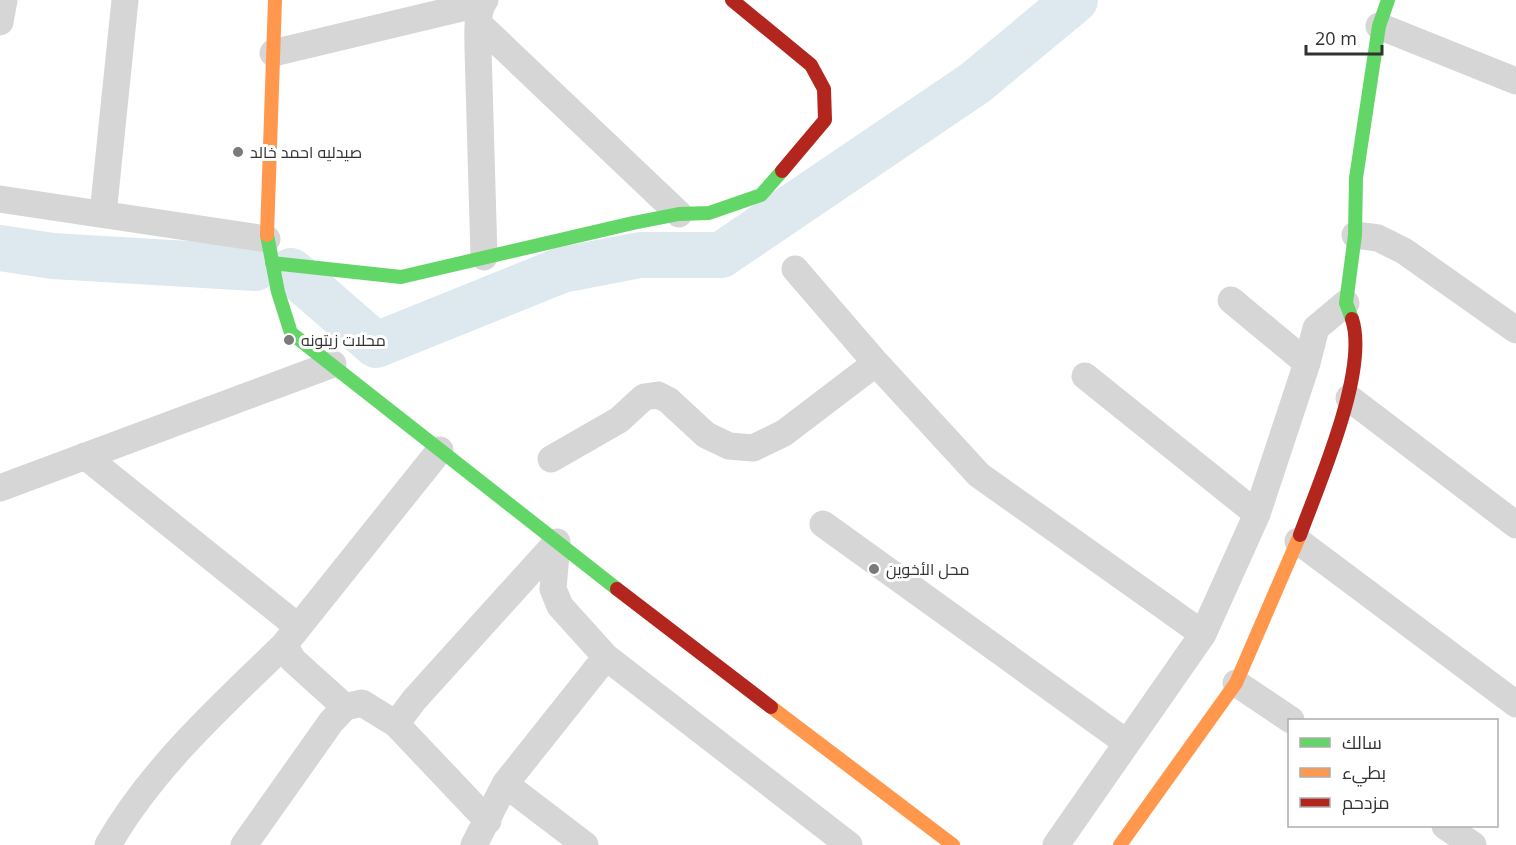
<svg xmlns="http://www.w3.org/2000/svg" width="1516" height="845" font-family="'Open Sans',Cairo,sans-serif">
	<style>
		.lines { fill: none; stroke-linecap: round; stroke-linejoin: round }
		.river { stroke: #dde9ef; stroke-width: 46 }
		.street { stroke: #d6d6d6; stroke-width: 27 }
		.fast { stroke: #63d668; stroke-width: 14 }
		.slow { stroke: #ff974d; stroke-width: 14 }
		.jam { stroke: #b3261e; stroke-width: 14 }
		.poi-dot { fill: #7a7a7a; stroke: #fff; stroke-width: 2 }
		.labels { text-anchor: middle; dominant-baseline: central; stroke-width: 6; stroke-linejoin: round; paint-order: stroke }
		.poi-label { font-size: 16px; fill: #323232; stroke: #fff; text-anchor: start }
	</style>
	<rect width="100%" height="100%" fill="#fff"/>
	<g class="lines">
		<path class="river" d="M 0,248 L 53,256 L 255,268
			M 291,271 L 376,345 L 562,270 L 640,255 L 721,255 L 975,83 L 1075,0"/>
		<path class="street" d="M 0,22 L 4,0
			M 479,24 L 679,214
			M 1379,26 L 1516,81
			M 273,53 L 482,3
			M 0,199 L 267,239
			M 103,214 L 125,0
			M 1355,235 L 1378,238 L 1404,251 L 1516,330
			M 484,257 L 478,49 C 478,35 476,11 485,0
			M 795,269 L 876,363 L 979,475 L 1203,634
			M 1231,300 L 1307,363
			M 1085,376 L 1257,514
			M 1349,398 L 1516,525
			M 85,456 L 297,626
			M 551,459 L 619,420 L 644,397 L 658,395 L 668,400 L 706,435 L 729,446 L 753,448 L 784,433 L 876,363
			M 0,488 L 333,364
			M 823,524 L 1127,743
			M 1298,541 L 1516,704
			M 557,542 L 553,589 L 560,606 L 606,657 L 849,845
			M 1236,683 L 1291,720
			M 345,707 L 293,660 L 284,645 L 440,450
			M 505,784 L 585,845
			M 488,821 L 396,724 L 414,700 L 557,542
			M 1445,826 L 1473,845
			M 108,845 C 152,768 221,706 284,645
			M 244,845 L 331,722 L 345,707 L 362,703 L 396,724
			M 474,845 L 505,784 L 606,657
			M 1056,845 L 1203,634 L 1257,514 L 1307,363 L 1316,328 L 1346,303"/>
		<path class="fast" d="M 267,235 L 278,292 L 291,333 L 617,589
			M 272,263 L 401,277 L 633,223 L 679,214 L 709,213 L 761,195 L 782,171
			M 1352,319 L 1346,303 L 1355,235 L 1356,178 L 1379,26 L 1388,0"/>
		<path class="slow" d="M 267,235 L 275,0
			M 771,707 L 953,845
			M 1120,845 L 1236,683 L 1300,535"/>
		<path class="jam" d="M 732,0 L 811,65 L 824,89 L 825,120 L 782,171
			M 1300,535 C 1319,483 1369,370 1352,319
			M 617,589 L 771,707"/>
	</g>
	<g class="poi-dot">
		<circle cx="238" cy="152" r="6"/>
		<circle cx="289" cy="340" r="6"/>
		<circle cx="874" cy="569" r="6"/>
	</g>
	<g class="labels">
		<g class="poi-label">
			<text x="250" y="152">صيدليه احمد خالد</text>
			<text x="301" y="340">محلات زيتونه</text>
			<text x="886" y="569">محل الأخوين</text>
		</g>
	</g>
	<rect x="1288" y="719" width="210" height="108" fill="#ffffff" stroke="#adadad" stroke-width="1.5"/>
	<rect x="1300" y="738" width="30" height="9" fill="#63d668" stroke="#adadad" stroke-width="1.5"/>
	<text x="1342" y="749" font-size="18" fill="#323232">سالك</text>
	<rect x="1300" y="768" width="30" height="9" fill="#ff974d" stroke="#adadad" stroke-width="1.5"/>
	<text x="1342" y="779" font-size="18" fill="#323232">بطيء</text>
	<rect x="1300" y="798" width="30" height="9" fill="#b3261e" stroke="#adadad" stroke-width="1.5"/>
	<text x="1342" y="809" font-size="18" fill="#323232">مزدحم</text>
	<path d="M1306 45v9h76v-9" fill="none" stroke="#323232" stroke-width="3"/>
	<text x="1315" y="45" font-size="18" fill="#323232" stroke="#ffffff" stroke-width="4.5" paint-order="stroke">20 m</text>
</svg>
